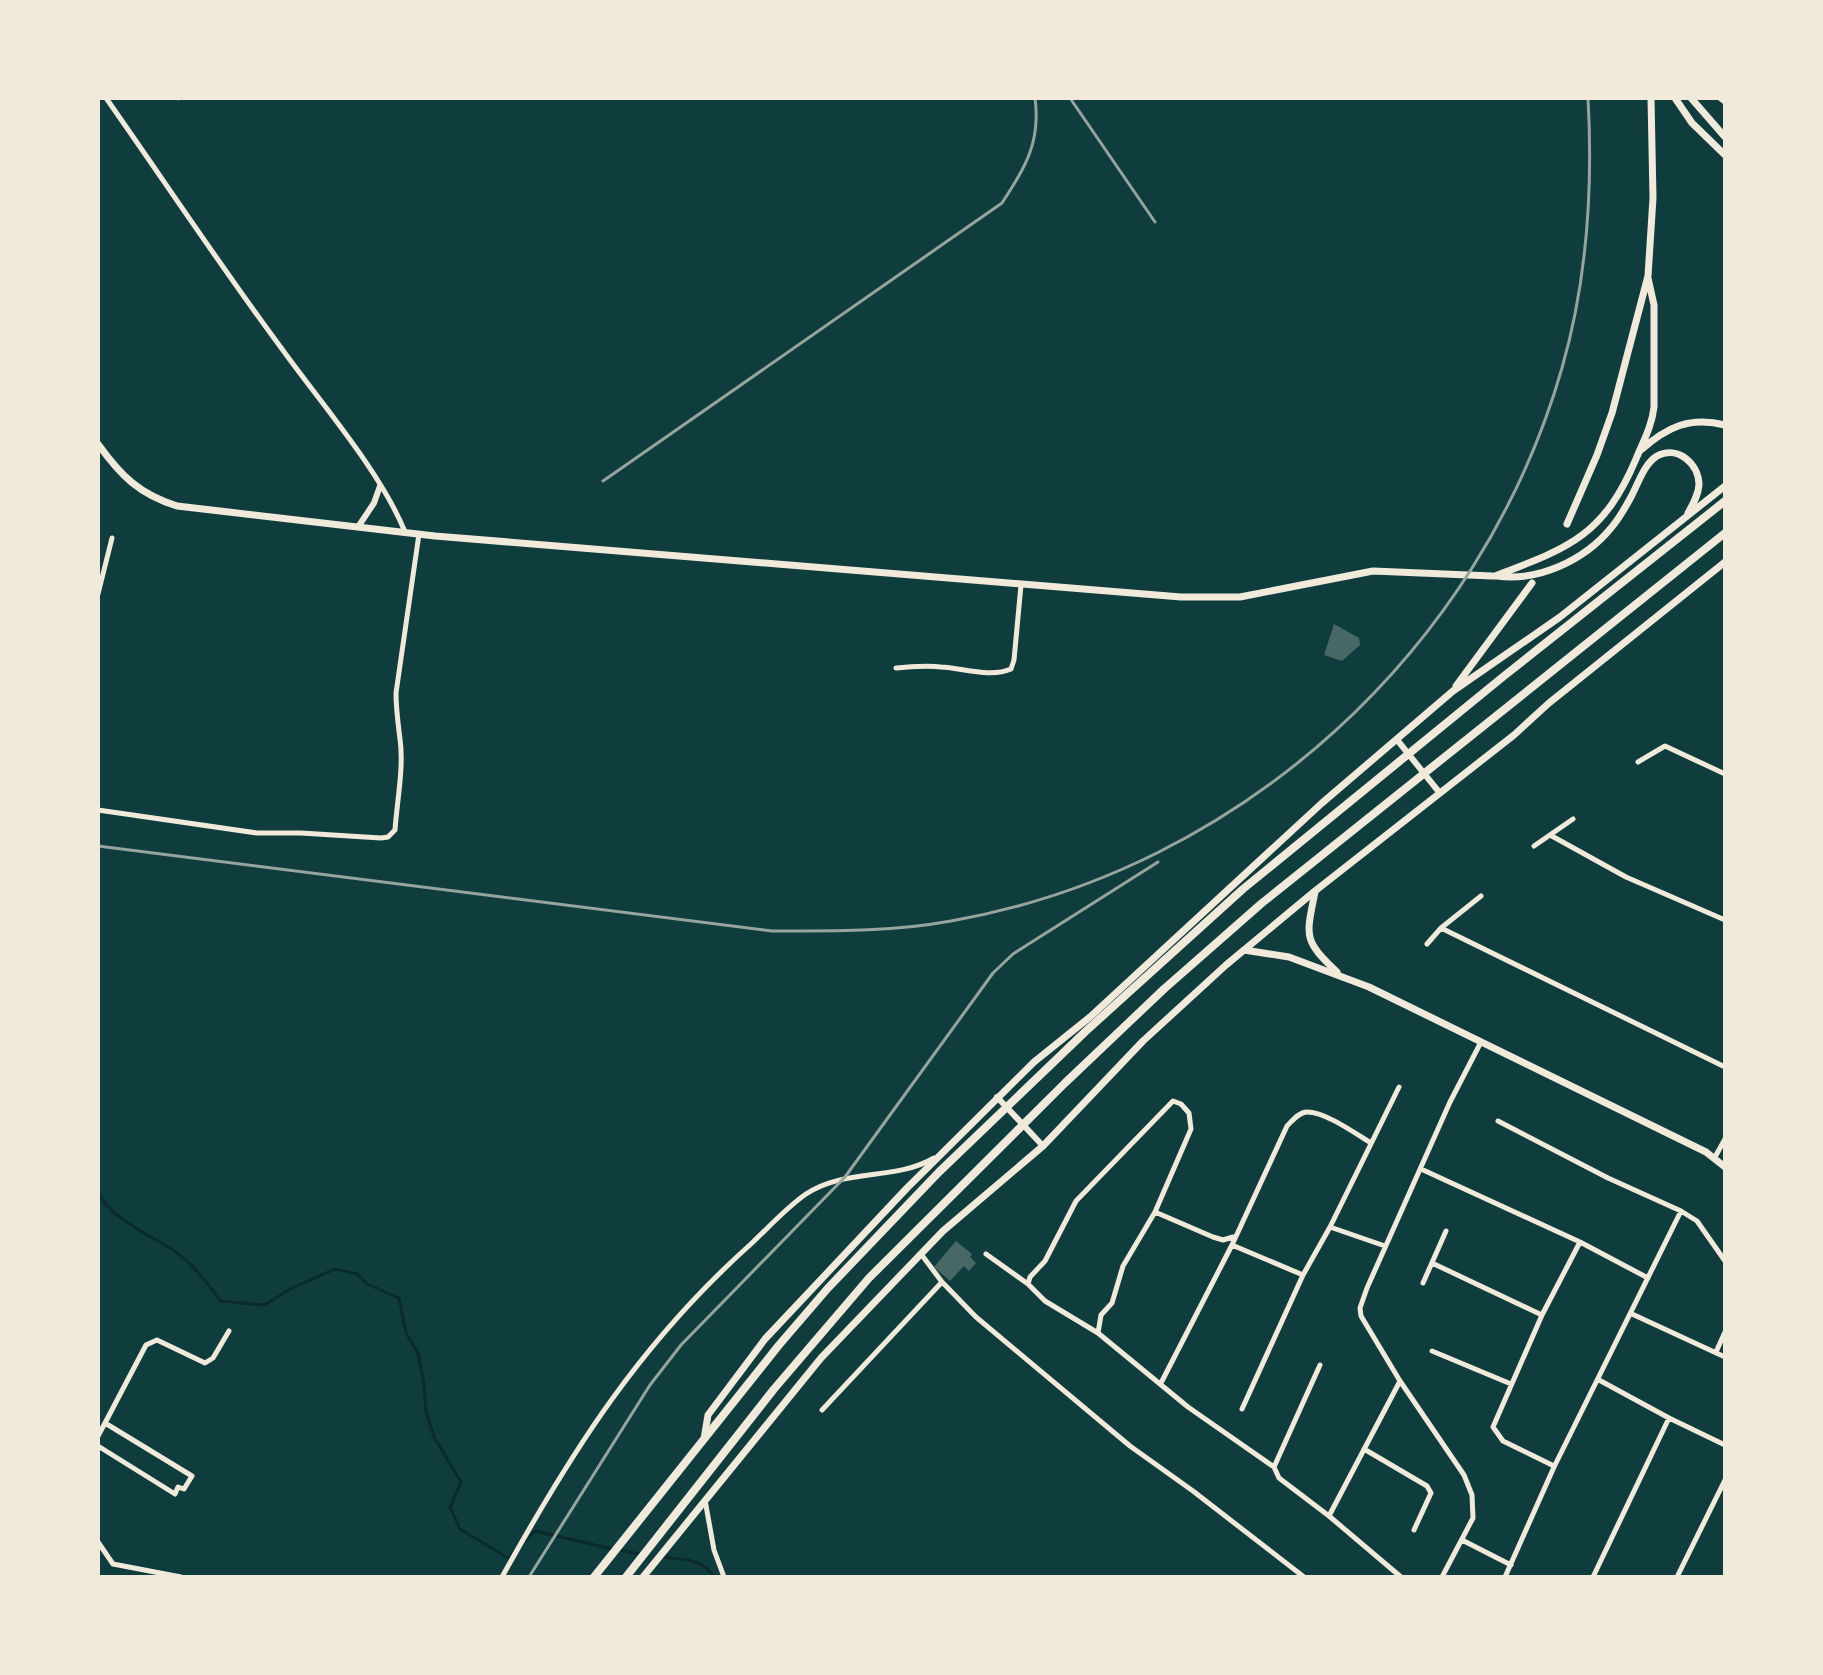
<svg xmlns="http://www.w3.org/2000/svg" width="1823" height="1675" font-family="'IBM Plex Sans',sans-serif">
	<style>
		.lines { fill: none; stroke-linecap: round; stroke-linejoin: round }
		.stream { stroke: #0a2a2b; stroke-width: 3 }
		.building { fill: #486865 }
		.minor { stroke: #f1e9da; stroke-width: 5 }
		.tertiary { stroke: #f1e9da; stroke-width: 6 }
		.secondary { stroke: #f1e9da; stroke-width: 7 }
		.primary { stroke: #f1e9da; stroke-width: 8 }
		.rail { stroke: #97a49c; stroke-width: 3 }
	</style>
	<rect width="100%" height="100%" fill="#0f3d3e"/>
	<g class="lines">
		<path class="stream" d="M 98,1193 C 110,1218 150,1235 173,1250 C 193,1264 207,1281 220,1301 L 264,1305 L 294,1287 L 335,1269 L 357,1274 L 367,1284 L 399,1298 L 406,1333 L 418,1353 L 424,1384 L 426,1412 L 434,1437 L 461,1482 L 450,1507 L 460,1529 L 508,1558 L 515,1551
			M 523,1543 L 535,1531 L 612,1549
			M 620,1550 L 640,1554
			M 663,1557 C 684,1560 702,1558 714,1577"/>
	</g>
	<path class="building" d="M 1334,624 L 1359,638 L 1360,645 L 1342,661 L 1324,655 Z
		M 956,1241 L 972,1254 L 970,1257 L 976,1263 L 969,1271 L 964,1266 L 950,1281 L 934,1267 Z"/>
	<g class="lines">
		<path class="minor" d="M 106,98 C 165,182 221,267 282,349 C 320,402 381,472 405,532
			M 98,594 L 112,538
			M 896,668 C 911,667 926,665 941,667 C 963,668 990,678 1011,669 L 1014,660 L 1021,585
			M 1638,762 L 1665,746 L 1725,774
			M 98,810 L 257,833 L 301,833 L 381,838 L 388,837 L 395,830 C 397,801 404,767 400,739 C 398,723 396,709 396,693 L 419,534
			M 1550,835 L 1626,877 L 1725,920
			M 1534,846 L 1573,819
			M 1441,928 L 1725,1067
			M 1427,944 L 1441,928 L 1481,896
			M 1498,1121 L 1608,1178 L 1681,1211 L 1697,1221 L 1725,1261
			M 1715,1157 L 1725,1139
			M 1421,1169 L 1580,1242 L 1648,1278
			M 1155,1212 L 1213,1237 L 1223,1240 L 1233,1237
			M 1330,1227 L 1399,1087
			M 1232,1245 L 1303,1275
			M 921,1254 L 942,1282 L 976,1317 L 1130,1446 L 1193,1491 L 1304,1577
			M 986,1254 L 1028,1284
			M 1432,1263 L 1542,1315
			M 1423,1283 L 1446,1231
			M 1632,1314 L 1725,1357
			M 1098,1333 L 1101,1315 L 1112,1303 L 1123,1266 L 1155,1212 L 1191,1129 L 1189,1113 L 1181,1104 L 1173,1101 L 1076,1201 L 1045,1261 L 1030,1277 L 1028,1284 L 1045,1301 L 1098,1333 L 1188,1407 L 1274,1467
			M 1432,1351 L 1511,1384
			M 1716,1352 L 1725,1332
			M 1320,1365 L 1274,1467 L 1279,1478 L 1329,1516 L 1400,1381
			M 1599,1380 L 1669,1418 L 1725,1445
			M 1161,1383 L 1232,1245 L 1287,1126 C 1292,1121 1299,1112 1307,1112 C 1326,1112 1356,1134 1371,1143
			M 1242,1409 L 1303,1275 L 1330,1227 L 1385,1246
			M 822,1410 L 942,1282
			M 98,1436 L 105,1423
			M 98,1446 L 175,1494 L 178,1487 L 184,1489 L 192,1476 L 105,1423 L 146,1345 L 157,1340 L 205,1363 L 213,1358 L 229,1331
			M 1364,1449 L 1427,1486 L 1431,1493 L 1414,1530
			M 1554,1466 L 1503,1441 L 1493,1427 L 1542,1315 L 1580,1242
			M 705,1500 L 714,1550 L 724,1577
			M 1329,1516 L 1401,1577
			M 1462,1540 L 1511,1565
			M 98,1542 L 113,1564 L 181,1577
			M 502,1577 C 573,1449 641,1342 752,1243 C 769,1227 787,1207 806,1194 C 845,1168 895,1181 934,1158
			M 1442,1577 L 1473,1518 L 1472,1495 L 1464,1475 L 1400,1381 L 1361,1316 L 1360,1308 L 1367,1288 L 1450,1102 L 1481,1042
			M 1505,1577 L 1554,1467 L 1681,1211
			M 1593,1577 L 1669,1418
			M 1677,1577 L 1725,1480"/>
		<path class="tertiary" d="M 358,527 L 374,503 L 380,486
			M 1398,741 L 1439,792
			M 997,1097 L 1043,1146"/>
		<path class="secondary" d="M 1675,98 L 1692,123 L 1725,155
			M 1691,98 L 1725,137
			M 1721,98 L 1725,101
			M 98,444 C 121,476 139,494 177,506 L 435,536 L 1181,597 L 1240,597 L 1373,571 L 1492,576
			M 1641,450 C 1667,427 1690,416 1725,425
			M 1567,524 L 1597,455 L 1612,413 L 1648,276 L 1653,198 L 1651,98
			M 1495,576 C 1568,548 1603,537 1636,459 C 1643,442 1652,426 1654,407 L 1654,305 L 1648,278
			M 1497,576 C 1538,582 1585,560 1611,528 C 1619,519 1625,508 1631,497 C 1638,484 1644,464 1657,456 C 1678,445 1699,464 1699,485 C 1698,496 1693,504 1688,513
			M 1456,686 L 1532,583
			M 1315,892 C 1306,937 1303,940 1337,972
			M 1244,950 L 1289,957 L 1369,987 L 1706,1152 L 1725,1167
			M 704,1439 L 708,1415 L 765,1339 L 907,1188 L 1034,1062 L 1090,1017 L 1322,803 L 1453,691 L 1560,617 L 1725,486
			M 643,1577 L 821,1358 L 943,1231 L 1043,1146 L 1143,1041 L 1226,965 L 1315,891 L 1514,735 L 1549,703 L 1725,562"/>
		<path class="primary" d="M 594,1577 L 779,1345 L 828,1288 L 939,1172 L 1086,1031 L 1243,889 L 1504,676 L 1725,501
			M 626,1577 L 774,1389 L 869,1278 L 1065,1083 L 1164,989 L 1262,903 L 1725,533"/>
		<path class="rail" d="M 1070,98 L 1155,222
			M 178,99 L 179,98
			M 603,481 L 1002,203 C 1025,167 1041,143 1035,98
			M 98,846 L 772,931 C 832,931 891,932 951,921 C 1241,870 1481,650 1562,368 C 1587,281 1593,188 1588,98
			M 529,1577 L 650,1385 L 681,1345 L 845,1177 L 993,973 L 1013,954 L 1158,862"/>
	</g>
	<rect width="1823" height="1675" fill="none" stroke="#f1e9da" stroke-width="200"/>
</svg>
